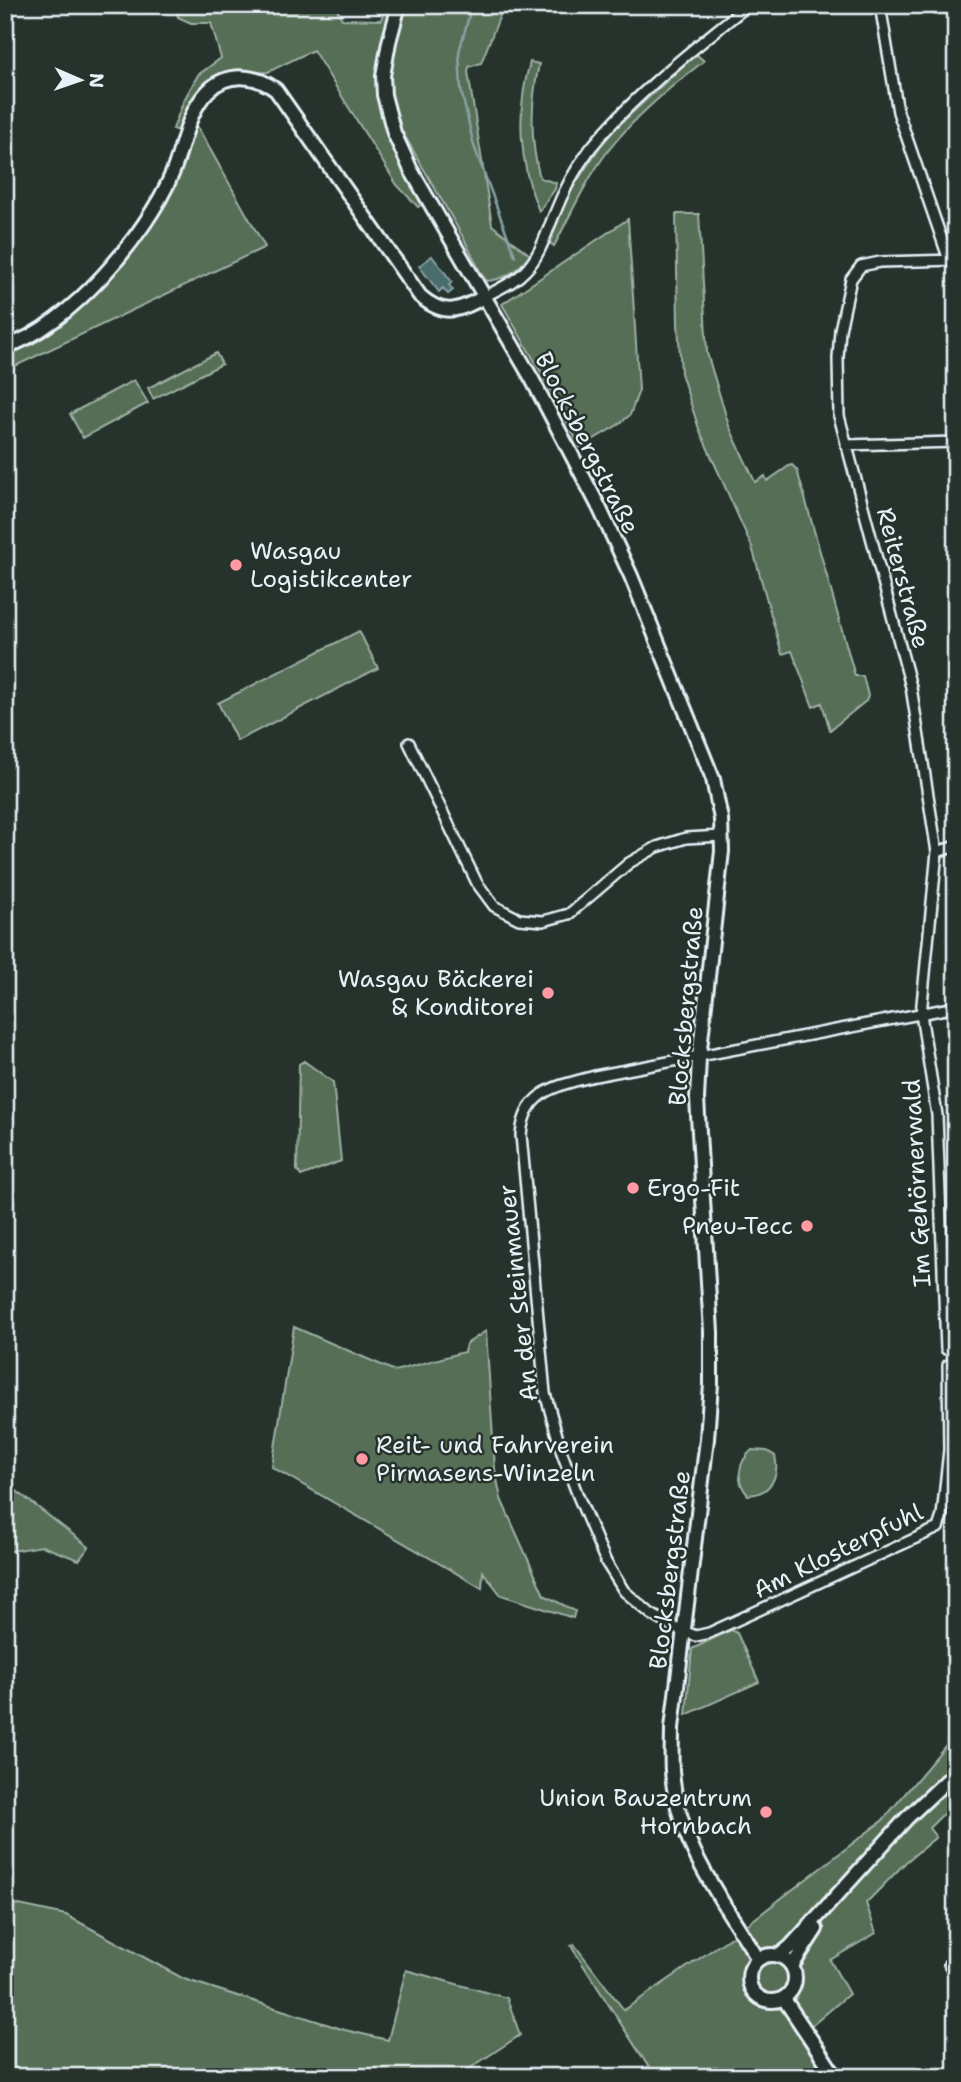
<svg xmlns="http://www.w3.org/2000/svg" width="961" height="2082" font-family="'Shantell Sans',sans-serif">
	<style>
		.green { fill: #546e54; stroke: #9eb0a6; stroke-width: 2 }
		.water { fill: #496d6d; stroke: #89a2a5; stroke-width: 2 }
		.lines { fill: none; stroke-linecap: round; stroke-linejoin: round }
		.stream { stroke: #89a2a5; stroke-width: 2.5 }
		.street-casing { stroke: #e8f1f8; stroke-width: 14 }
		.secondary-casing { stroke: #e8f1f8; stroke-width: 18 }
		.street { stroke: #26332d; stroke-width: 9 }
		.secondary { stroke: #26332d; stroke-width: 12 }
		.poi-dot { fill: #ff9aa2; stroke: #26332d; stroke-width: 2.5 }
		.labels { text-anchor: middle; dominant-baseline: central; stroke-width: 5; stroke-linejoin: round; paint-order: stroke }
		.street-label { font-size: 24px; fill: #e8f1f8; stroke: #26332d }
		.poi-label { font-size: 24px; fill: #e8f1f8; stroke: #26332d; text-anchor: start }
	</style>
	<rect width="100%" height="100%" fill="#26332d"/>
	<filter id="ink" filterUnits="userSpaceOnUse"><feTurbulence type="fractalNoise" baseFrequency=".0143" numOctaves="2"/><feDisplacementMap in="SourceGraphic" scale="14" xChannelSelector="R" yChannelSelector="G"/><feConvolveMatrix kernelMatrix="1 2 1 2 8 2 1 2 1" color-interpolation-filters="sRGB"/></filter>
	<g filter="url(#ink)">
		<path class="green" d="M 175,5 L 335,5 L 342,19 L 381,20 L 386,5 L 504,5 L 481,63 L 469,67 L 468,72 L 492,225 L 530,255 C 518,270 507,279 487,281 L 482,275 L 464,239 L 399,126 L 411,178 L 423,204 L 418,207 L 397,185 L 313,50 L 268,72 L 235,73 L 212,81 L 182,132 L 173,129 L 184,100 L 198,75 L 221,58 L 211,23 L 191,23 L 178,17 Z
			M 696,54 L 704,61 C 670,87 634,117 608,151 C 586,180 571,214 554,246 L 548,242 L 570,192 L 607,136 Z
			M 530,62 L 539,64 C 531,101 530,142 540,178 L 556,183 L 555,189 L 539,211 C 519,164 516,111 530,62 Z
			M 192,117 L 265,247 L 5,371 L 5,347 L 51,324 L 140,229 Z
			M 676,214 L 699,214 L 707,353 L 729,426 L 755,482 L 765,476 L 767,481 L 789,466 L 792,465 L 797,470 L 855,676 L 863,676 L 868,696 L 866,701 L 830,730 L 822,703 L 813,707 L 792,651 L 782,654 L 752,547 L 699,429 L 681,373 L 678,323 Z
			M 628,219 L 639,390 L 630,415 L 618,425 L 580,447 L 542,374 L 502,304 Z
			M 216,353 L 222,364 L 153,399 L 148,388 Z
			M 134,380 L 148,403 L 83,438 L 70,414 Z
			M 359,631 L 378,668 L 237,741 L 218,703 Z
			M 304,1061 L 333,1082 L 341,1161 L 301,1176 L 297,1170 L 299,1064 Z
			M 294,1327 L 395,1371 L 464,1352 L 466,1344 L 486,1331 L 495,1469 L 501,1499 L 544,1595 L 575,1611 L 573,1618 L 501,1595 L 483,1572 L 482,1588 L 272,1467 Z
			M 752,1450 L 767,1451 L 775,1456 C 780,1477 770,1494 748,1495 C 735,1481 738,1462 752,1450 Z
			M 5,1482 L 89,1547 L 79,1560 L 42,1546 L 5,1552 Z
			M 731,1630 L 737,1633 L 759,1682 L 686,1715 L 692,1649 Z
			M 956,1733 L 956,1801 L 929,1828 L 936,1837 L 906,1862 L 866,1903 L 876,1933 L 830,1960 L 849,1994 L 815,2023 L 797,2033 L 826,2077 L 655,2077 L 571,1946 L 574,1944 L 624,2010 L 731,1937 L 883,1820 Z
			M 5,1902 L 66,1915 L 184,1979 L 345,2030 L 388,2040 L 406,1970 L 507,1998 L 520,2035 L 457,2077 L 5,2077 Z"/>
		<path class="water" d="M 432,256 L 452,282 L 449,285 L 453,290 L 448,294 L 443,288 L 439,292 L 419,266 Z"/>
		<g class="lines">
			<path class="stream" d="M 472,5 L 459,52 L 461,90 L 474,146 L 515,256
				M 358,2076 L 358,2077"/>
			<g class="street-casing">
				<path id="street" d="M 880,5 L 898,112 L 949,260
					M 484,297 C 498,289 514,283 525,271 C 540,256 546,234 554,215 C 563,192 575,169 590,149 C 633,95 695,48 748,5
					M 846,445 L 956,442
					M 409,743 L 477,883 L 494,906 L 519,919 L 543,921 L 569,914 L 629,863 L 657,847 L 686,838 L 722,836
					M 937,852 L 956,846
					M 946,1349 L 937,1115 L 921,1014 L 937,852 L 911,687 L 839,416 L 838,358 L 840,330 L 851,279 L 861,266 L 880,262 L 956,260
					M 948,1365 L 949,1450 L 942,1516 L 938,1528 L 709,1633 L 696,1636 L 675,1628 L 651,1614 L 624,1591 L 606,1562 L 578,1496 L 562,1453 L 545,1393 L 521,1135 C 525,1089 558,1086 595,1076 L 956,1007
					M 949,1964 L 956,1975"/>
			</g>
			<g class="secondary-casing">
				<path id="secondary" d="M 399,5 L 389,42 L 383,76 L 384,95 L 394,133 L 411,170 L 532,379 L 599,507 L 631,576 L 713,779 L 721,819 L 722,851 L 699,1058 L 697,1099 L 711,1332 L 711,1384 L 707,1439 L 672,1728 C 672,1743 671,1757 672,1771 C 677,1844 722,1899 758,1959
					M 5,347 C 69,327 147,234 172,174 C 183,148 187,112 208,91 C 227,72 255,74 276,90 L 420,296 C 444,317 458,311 484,297
					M749 1978a23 23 0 1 1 46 0a23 23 0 1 1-46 0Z
					M 779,1956 L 790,1947 L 907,1818 L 956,1772
					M 792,1966 L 816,1929
					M 784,1999 L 836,2077"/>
			</g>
			<use href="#street" class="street"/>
			<use href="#secondary" class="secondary"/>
		</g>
	</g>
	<g class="poi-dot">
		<circle cx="236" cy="565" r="7"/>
		<circle cx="548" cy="993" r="7"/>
		<circle cx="633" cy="1188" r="7"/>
		<circle cx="807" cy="1226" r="7"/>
		<circle cx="362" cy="1459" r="7"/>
		<circle cx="766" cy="1812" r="7"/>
	</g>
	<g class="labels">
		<g class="street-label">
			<text transform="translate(587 443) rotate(63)">Blocksbergstraße</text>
			<text transform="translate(903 578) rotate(75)">Reiterstraße</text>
			<text transform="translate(686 1006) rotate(-85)">Blocksbergstraße</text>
			<text transform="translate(917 1183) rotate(-93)">Im Gehörnerwald</text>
			<text transform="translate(518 1293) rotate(-96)">An der Steinmauer</text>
			<text transform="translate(838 1551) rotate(-26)">Am Klosterpfuhl</text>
			<text transform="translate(670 1570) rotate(-83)">Blocksbergstraße</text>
		</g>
		<g class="poi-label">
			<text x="250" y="551">Wasgau<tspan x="250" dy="28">Logistikcenter</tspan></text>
			<text x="534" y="979" text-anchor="end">Wasgau Bäckerei<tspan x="534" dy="28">&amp; Konditorei</tspan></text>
			<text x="647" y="1188">Ergo-Fit</text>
			<text x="793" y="1226" text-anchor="end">Pneu-Tecc</text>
			<text x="376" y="1445">Reit- und Fahrverein<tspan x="376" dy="28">Pirmasens-Winzeln</tspan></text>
			<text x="752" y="1798" text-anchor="end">Union Bauzentrum<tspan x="752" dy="28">Hornbach</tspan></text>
		</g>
	</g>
	<rect width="961" height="2082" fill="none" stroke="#26332d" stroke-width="28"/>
	<rect x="14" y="14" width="933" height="2054" fill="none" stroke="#e8f1f8" stroke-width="2.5" filter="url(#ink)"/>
	<g transform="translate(80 80) rotate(92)" stroke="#26332d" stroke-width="5" paint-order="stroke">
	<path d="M0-5L12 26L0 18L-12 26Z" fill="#e8f1f8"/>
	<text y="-10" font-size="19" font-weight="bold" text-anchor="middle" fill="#e8f1f8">N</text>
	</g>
</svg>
